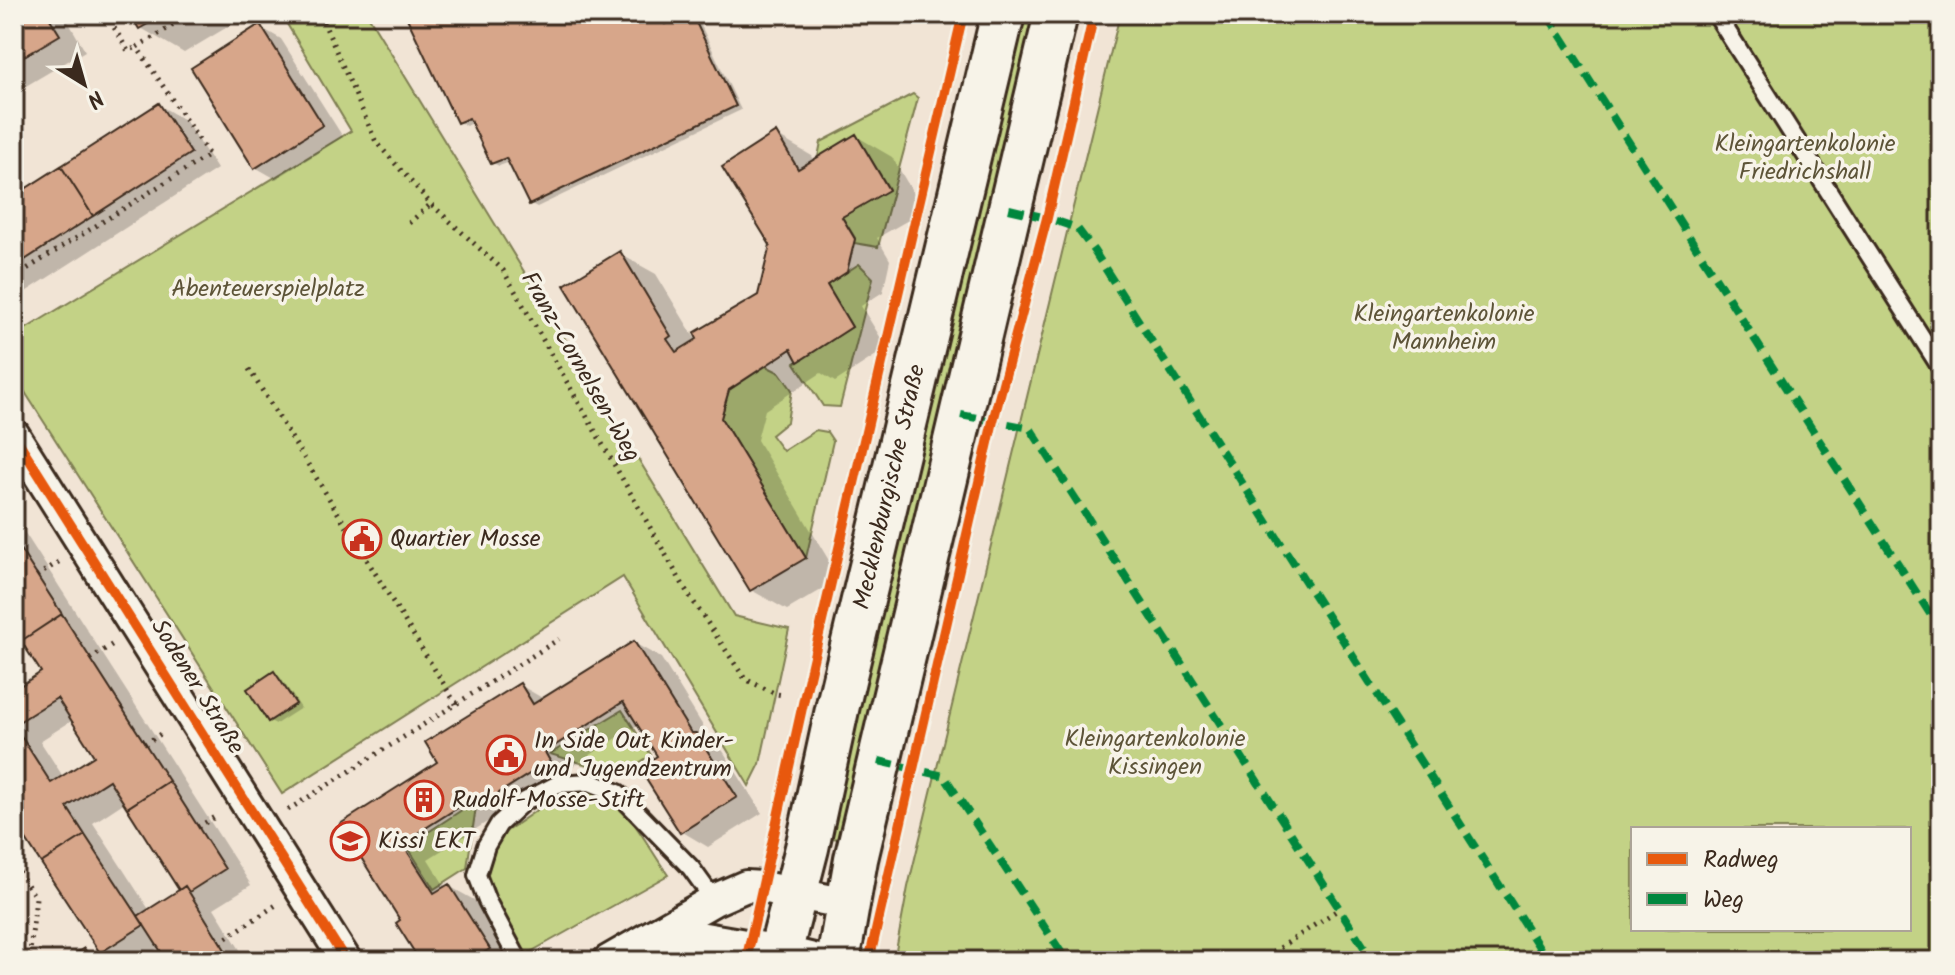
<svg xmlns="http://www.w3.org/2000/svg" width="1955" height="975" font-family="Kalam,sans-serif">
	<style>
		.green { fill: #c3d286; stroke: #7f7e52; stroke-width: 2; fill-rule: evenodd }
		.shadow { fill: #0003; fill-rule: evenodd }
		.building { fill: #d7a68a; stroke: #3b2a1e; stroke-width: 2; fill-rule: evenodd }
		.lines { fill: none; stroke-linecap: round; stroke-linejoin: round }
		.service-casing { stroke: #3b2a1e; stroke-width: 22 }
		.minor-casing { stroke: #3b2a1e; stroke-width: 36 }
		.secondary-casing { stroke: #3b2a1e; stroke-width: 48 }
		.path { stroke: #3b2a1e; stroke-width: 5; stroke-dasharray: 2 6; stroke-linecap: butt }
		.service { stroke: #f7f3e8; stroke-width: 16 }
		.minor { stroke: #f7f3e8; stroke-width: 30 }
		.secondary { stroke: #f7f3e8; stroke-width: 42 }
		.quiet { stroke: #00873e; stroke-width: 8; stroke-dasharray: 16 8; stroke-linecap: butt }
		.cycleway-casing { stroke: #f7f3e8; stroke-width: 15 }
		.cycleway { stroke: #e8590c; stroke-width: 10 }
		.labels { text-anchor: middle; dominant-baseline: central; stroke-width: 7; stroke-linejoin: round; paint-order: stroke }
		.park-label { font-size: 24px; fill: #5d5438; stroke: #f7f3e8 }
		.street-label { font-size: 24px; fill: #3b2a1e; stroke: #f7f3e8 }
		.poi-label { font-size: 24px; fill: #3b2a1e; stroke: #f7f3e8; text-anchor: start }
	</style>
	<rect width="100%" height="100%" fill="#f1e4d5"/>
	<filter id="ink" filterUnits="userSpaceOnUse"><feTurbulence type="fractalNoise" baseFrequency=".0125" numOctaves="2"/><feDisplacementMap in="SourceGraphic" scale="16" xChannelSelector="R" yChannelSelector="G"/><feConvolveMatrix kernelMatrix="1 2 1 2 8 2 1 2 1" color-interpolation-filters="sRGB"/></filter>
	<g filter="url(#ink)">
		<path class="green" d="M 281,14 L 367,14 L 734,616 L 789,629 L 760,764 L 749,786 L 623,577 L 282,794 L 14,375 L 14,336 L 351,131 Z
			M 1019,14 L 1038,14 L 844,840 L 827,837 Z
			M 1120,14 L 1941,14 L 1941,961 L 894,961 L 908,887 ZM 1633,829 L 1909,829 L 1909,929 L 1633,929 Z
			M 913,94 L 918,98 L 878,247 L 854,243 L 855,238 L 842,217 L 889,189 L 856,135 L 818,157 L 821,142 Z
			M 859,264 L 873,278 L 840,407 L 823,406 L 795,363 L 852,327 L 827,285 Z
			M 766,366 L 780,373 L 792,390 L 787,422 L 771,435 L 783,451 L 816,430 L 827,432 L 833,441 L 806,558 L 721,418 L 729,390 Z
			M 622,710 L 651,755 L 621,775 L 550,754 Z
			M 584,789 C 592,790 602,792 609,796 C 628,809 654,855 668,875 L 525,955 L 497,902 L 488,878 L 488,857 L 498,837 L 560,794 Z
			M 477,800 L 467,868 L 434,889 L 407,846 Z"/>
		<path class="shadow" d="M 14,14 L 64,14 L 85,51 L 14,93 Z
			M 133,14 L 249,14 L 184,53 L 141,28 Z
			M 407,14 L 678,14 L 680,18 L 692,14 L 697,17 L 741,110 L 537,207 L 531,204 L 510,162 L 499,166 L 493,163 L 473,122 L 466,126 L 459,122 Z
			M 260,27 L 281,39 L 343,137 L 276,179 L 255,167 Z
			M 159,105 L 186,121 L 217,169 L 24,293 L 14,287 L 14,199 Z
			M 776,135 L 812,156 L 815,161 L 856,136 L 892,157 L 924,211 L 877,238 L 890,260 L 883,292 L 861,306 L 887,348 L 835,382 L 821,373 L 765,410 L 757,440 L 840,579 L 787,610 L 751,590 L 620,254 L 656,274 L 699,345 L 760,296 L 772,245 Z
			M 14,516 L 251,885 L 214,908 L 247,961 L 169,961 L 160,947 L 138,961 L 117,961 L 101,952 L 14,817 L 14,692 L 43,673 L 19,635 L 14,639 ZM 73,720 L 96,757 L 64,778 L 40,741 ZM 125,802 L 182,891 L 150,911 L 93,823 Z
			M 634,643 L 661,658 L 716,747 L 723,751 L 762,813 L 708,847 L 681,831 L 660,757 L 639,724 L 570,768 L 576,777 L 503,812 L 428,859 L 446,888 L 449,886 L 476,901 L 513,961 L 422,961 L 403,921 L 342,824 L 440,763 L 520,685 L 544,699 Z
			M 274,673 L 280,677 L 301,708 L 276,724 L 270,721 Z
			M 84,950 L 104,961 L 67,961 Z"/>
		<path class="building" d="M 14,14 L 47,14 L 60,35 L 14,62 Z
			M 130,14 L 165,14 L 139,29 Z
			M 405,14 L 660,14 L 665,24 L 684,14 L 692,14 L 736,106 L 529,205 L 506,158 L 491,164 L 469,118 L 457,123 Z
			M 260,24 L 323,125 L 254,169 L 191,68 Z
			M 159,103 L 191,153 L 93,216 L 61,166 Z
			M 776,132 L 798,169 L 856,134 L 889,190 L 842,217 L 855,239 L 847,272 L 827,285 L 852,327 L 798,362 L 791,349 L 729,390 L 721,418 L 806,558 L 750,591 L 564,285 L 620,251 L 671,336 L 667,339 L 676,352 L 697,339 L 694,333 L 758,295 L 770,245 L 722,167 Z
			M 61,166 L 93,216 L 14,267 L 14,196 Z
			M 14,540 L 62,614 L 21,641 L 14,631 Z
			M 62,614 L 169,781 L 127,808 L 109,780 L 67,807 L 85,835 L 41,863 L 14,821 L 14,690 L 41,672 L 21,641 ZM 57,698 L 94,756 L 51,783 L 14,725 Z
			M 634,641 L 691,733 L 696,733 L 737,797 L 680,833 L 639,768 L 657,756 L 623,702 L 545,752 L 550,761 L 483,803 L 478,795 L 402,843 L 434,893 L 449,884 L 490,949 L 470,961 L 420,961 L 396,923 L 400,920 L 340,824 L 437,762 L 425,742 L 520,683 L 533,704 Z
			M 274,671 L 296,704 L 268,722 L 247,689 Z
			M 169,781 L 225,869 L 189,892 L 185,886 L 179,890 L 127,808 Z
			M 85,835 L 144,925 L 100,953 L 41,863 Z
			M 185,886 L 189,892 L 232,961 L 167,961 L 138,916 Z
			M 84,948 L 93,961 L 64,961 Z"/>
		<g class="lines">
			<g class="service-casing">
				<path id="service" d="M 1716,14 L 1941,368
					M 519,961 L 487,901 L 477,875 L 486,846 L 499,824 L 523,802 L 558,784 L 590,782 L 618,793 L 691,868 L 714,900"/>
			</g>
			<g class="minor-casing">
				<path id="minor" d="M 14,435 L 346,961
					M 654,943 L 693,936 L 781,951 L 822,961
					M 608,961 L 714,900 L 746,886 L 762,887 L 848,904"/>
			</g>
			<g class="secondary-casing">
				<path id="secondary" d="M 778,961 L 807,848 L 838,705 L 1003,14
					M 838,961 L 856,859 L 1056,14"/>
			</g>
			<path class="path" d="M 106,14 L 128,51 L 137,47
				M 320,14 L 376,142 L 431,204 L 503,270 L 687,592 L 745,679 L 776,694 L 783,695
				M 409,223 L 431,204
				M 14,277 L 209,155 L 137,47 L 192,14
				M 249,369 L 456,704
				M 37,576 L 60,561
				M 90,659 L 113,644
				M 145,744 L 165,731
				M 288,810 L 559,639
				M 198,827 L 218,815
				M 14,865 L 36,898 L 29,961
				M 220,942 L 276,905
				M 1260,961 L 1339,909"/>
			<use href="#service" class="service"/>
			<use href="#minor" class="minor"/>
			<use href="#secondary" class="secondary"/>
			<path class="quiet" d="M 1547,14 L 1941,631
				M 1009,209 L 1047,218 L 1077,228 L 1094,251 L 1548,961
				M 961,415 L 1030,428 L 1373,961
				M 879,761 L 944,776 L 1067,961"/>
			<g class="cycleway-casing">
				<path id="cycleway" d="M 14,435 L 346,961
					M 746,961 L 804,699 L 963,14
					M 869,961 L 993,421 L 1047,218 L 1094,14"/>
			</g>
			<use href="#cycleway" class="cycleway"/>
		</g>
	</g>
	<defs>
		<g id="civic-ring" transform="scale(2)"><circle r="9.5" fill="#f7f3e8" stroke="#c8321e" stroke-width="1.5"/><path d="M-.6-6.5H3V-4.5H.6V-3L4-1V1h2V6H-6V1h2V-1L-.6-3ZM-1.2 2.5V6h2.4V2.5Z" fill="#c8321e"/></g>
		<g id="building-ring" transform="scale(2)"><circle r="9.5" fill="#f7f3e8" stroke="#c8321e" stroke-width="1.5"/><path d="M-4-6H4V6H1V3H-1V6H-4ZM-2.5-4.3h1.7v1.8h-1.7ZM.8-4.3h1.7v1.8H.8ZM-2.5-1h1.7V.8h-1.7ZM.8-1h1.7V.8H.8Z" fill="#c8321e"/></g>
		<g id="school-ring" transform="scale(2)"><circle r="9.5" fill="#f7f3e8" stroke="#c8321e" stroke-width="1.5"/><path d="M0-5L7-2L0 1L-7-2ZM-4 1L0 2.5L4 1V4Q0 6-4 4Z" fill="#c8321e"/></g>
	</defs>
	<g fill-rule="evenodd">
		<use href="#civic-ring" x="362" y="539"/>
		<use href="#civic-ring" x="506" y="755"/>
		<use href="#building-ring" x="424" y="800"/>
		<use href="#school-ring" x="350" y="841"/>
	</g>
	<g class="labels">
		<g class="park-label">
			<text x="1805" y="144">Kleingartenkolonie<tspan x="1805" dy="28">Friedrichshall</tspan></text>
			<text x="268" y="289">Abenteuerspielplatz</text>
			<text x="1444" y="314">Kleingartenkolonie<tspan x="1444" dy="28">Mannheim</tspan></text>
			<text x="1155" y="739">Kleingartenkolonie<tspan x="1155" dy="28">Kissingen</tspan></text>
		</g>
		<g class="street-label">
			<text transform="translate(580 367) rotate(60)">Franz-Cornelsen-Weg</text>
			<text transform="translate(890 487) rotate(-77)">Mecklenburgische Straße</text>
			<text transform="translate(197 687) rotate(58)">Sodener Straße</text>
		</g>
		<g class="poi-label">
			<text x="390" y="539">Quartier Mosse</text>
			<text x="534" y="741">In Side Out Kinder-<tspan x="534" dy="28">und Jugendzentrum</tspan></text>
			<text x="452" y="800">Rudolf-Mosse-Stift</text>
			<text x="378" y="841">Kissi EKT</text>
		</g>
	</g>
	<rect width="1955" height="975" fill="none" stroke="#f7f3e8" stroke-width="48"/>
	<rect x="24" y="24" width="1907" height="927" fill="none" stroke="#3b2a1e" stroke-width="3" filter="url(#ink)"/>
	<rect x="1631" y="827" width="280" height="104" fill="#f7f3e8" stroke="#aca397" stroke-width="2"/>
	<rect x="1647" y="853" width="40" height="12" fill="#e8590c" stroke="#aca397" stroke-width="2"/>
	<text x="1703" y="867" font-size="24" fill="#3b2a1e">Radweg</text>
	<rect x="1647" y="893" width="40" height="12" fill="#00873e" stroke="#aca397" stroke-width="2"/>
	<text x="1703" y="907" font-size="24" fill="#3b2a1e">Weg</text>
	<g transform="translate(84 84) rotate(143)" stroke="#f7f3e8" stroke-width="6" paint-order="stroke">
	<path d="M0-6L14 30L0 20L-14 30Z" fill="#3b2a1e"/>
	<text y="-12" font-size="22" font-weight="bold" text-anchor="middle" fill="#3b2a1e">N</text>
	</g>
</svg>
